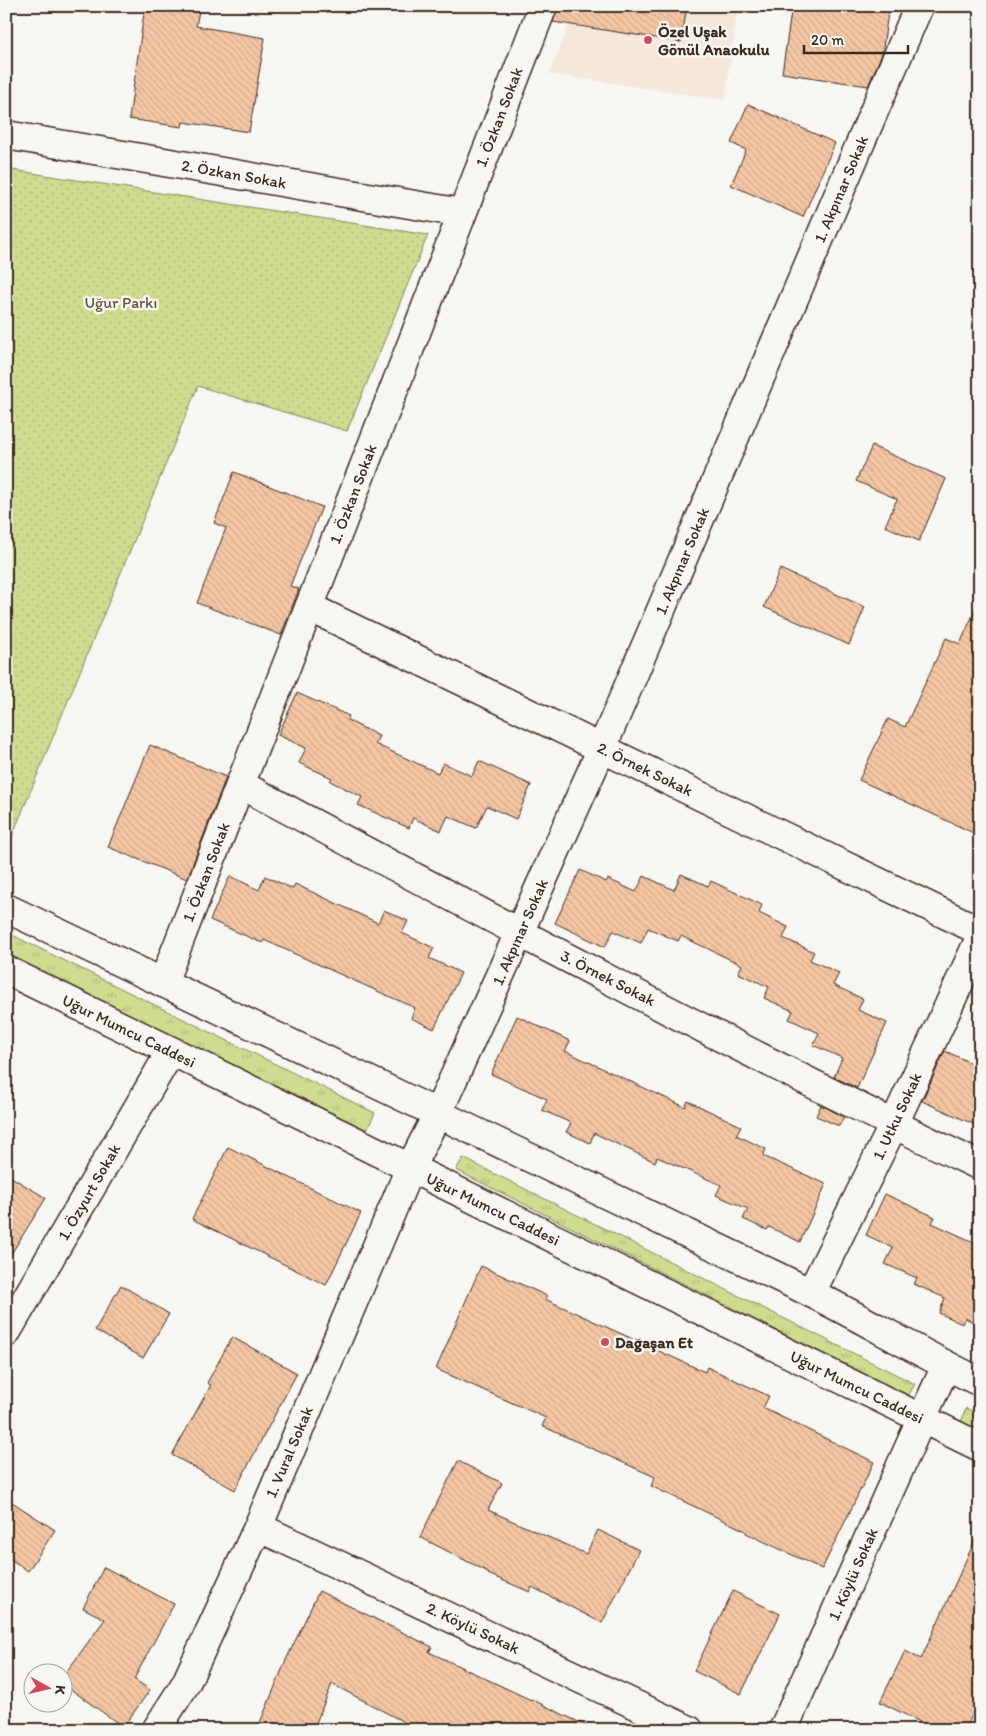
<svg xmlns="http://www.w3.org/2000/svg" width="986" height="1736" font-family="Itim,sans-serif">
	<style>
		.built { fill: #f5e8db }
		.grass { fill: url(#grass-tufts); stroke: #848356 }
		.park { fill: url(#park-dots); stroke: #848356 }
		.building { fill: url(#building-back-hatch); stroke: #3b2a1e }
		.lines { fill: none; stroke-linecap: round; stroke-linejoin: round }
		.street-casing { stroke: #3b2a1e; stroke-width: 31 }
		.secondary-casing { stroke: #3b2a1e; stroke-width: 31 }
		.street { stroke: #f6f6f2; stroke-width: 28 }
		.secondary { stroke: #f6f6f2; stroke-width: 28 }
		.poi-dot { fill: #d1495b; stroke: #f6f6f2; stroke-width: 2 }
		.labels { text-anchor: middle; dominant-baseline: central; stroke-width: 5; stroke-linejoin: round; paint-order: stroke }
		.poi-label { font-size: 16px; font-weight: bold; fill: #3b2a1e; stroke: #f6f6f2; text-anchor: start }
		.street-label { font-size: 16px; fill: #3b2a1e; stroke: #f6f6f2 }
		.park-label { font-size: 16px; fill: #60563a; stroke: #f6f6f2 }
	</style>
	<defs>
		<pattern id="grass-tufts" width="24" height="20" patternUnits="userSpaceOnUse" patternTransform="scale(1.25)"><rect width="24" height="20" fill="#cddc8f"/><path d="M3 7l-1-3M5 7V3M7 7l1-3M15 17l-1-3M17 17v-4M19 17l1-3" fill="none" stroke="#b1bd7b"/></pattern>
		<pattern id="park-dots" width="8" height="8" patternUnits="userSpaceOnUse" patternTransform="scale(1.25)"><rect width="8" height="8" fill="#cddc8f"/><path d="M2 2h.1M6 6h.1" fill="none" stroke="#b1bd7b" stroke-width="1.8" stroke-linecap="round"/></pattern>
		<pattern id="building-back-hatch" width="6" height="6" patternUnits="userSpaceOnUse" patternTransform="scale(1.25)"><rect width="6" height="6" fill="#f4c6a4"/><path d="M-1 5l2 2M0 0l6 6M5-1l2 2" fill="none" stroke="#d2aa8d"/></pattern>
	</defs>
	<rect width="100%" height="100%" fill="#f6f6f2"/>
	<filter id="ink" filterUnits="userSpaceOnUse"><feTurbulence type="fractalNoise" baseFrequency=".02" numOctaves="2"/><feDisplacementMap in="SourceGraphic" scale="10" xChannelSelector="R" yChannelSelector="G"/><feConvolveMatrix kernelMatrix="1 2 1 2 8 2 1 2 1" color-interpolation-filters="sRGB"/></filter>
	<g filter="url(#ink)">
		<path class="built" d="M 576,6 L 738,6 L 725,100 L 549,74 Z"/>
		<path class="grass" d="M 6,932 L 375,1113 L 367,1130 L 6,955 Z
			M 463,1158 L 915,1384 L 908,1396 L 456,1170 Z
			M 966,1408 L 980,1415 L 980,1434 L 960,1425 Z"/>
		<path class="park" d="M 6,169 L 428,235 L 347,431 L 198,386 L 10,841 L 6,840 Z"/>
		<path class="building" d="M 145,6 L 166,6 L 199,11 L 196,26 L 265,38 L 249,132 L 183,122 L 182,127 L 129,119 Z
			M 558,6 L 687,6 L 681,42 L 553,22 Z
			M 792,6 L 889,6 L 882,54 L 868,86 L 782,73 Z
			M 748,104 L 835,143 L 803,217 L 731,185 L 746,150 L 731,143 Z
			M 872,446 L 946,479 L 919,541 L 885,526 L 897,499 L 856,481 Z
			M 234,472 L 322,507 L 290,586 L 299,589 L 281,635 L 197,603 L 226,528 L 214,523 Z
			M 780,569 L 865,607 L 849,645 L 764,607 Z
			M 980,599 L 980,836 L 859,780 L 888,719 L 905,727 L 946,638 L 960,644 Z
			M 297,693 L 349,716 L 347,720 L 379,736 L 375,744 L 438,773 L 443,763 L 472,776 L 479,761 L 531,785 L 516,819 L 487,806 L 476,828 L 448,816 L 441,831 L 413,818 L 409,828 L 358,805 L 362,797 L 330,781 L 332,778 L 299,763 L 306,748 L 278,735 Z
			M 150,745 L 226,777 L 187,879 L 108,847 Z
			M 580,870 L 606,882 L 608,879 L 636,892 L 644,876 L 674,890 L 681,874 L 708,886 L 711,881 L 762,905 L 759,913 L 788,927 L 783,938 L 814,952 L 810,960 L 839,973 L 833,985 L 863,999 L 858,1010 L 887,1023 L 857,1088 L 834,1077 L 842,1058 L 813,1045 L 819,1033 L 789,1019 L 793,1011 L 764,998 L 769,987 L 738,973 L 742,965 L 681,936 L 678,941 L 648,928 L 641,943 L 613,931 L 605,947 L 555,923 Z
			M 230,876 L 259,890 L 265,876 L 293,889 L 295,884 L 378,923 L 384,910 L 408,921 L 402,933 L 434,948 L 429,958 L 461,973 L 434,1029 L 411,1018 L 415,1008 L 264,940 L 262,943 L 210,920 Z
			M 517,1016 L 570,1041 L 565,1051 L 685,1107 L 688,1101 L 741,1126 L 736,1135 L 766,1149 L 763,1156 L 826,1184 L 800,1242 L 769,1227 L 767,1230 L 743,1219 L 748,1209 L 716,1195 L 721,1185 L 657,1157 L 655,1162 L 594,1133 L 590,1143 L 566,1132 L 571,1123 L 542,1110 L 547,1099 L 491,1074 Z
			M 945,1051 L 980,1067 L 980,1127 L 922,1101 Z
			M 821,1105 L 844,1117 L 839,1126 L 816,1116 Z
			M 228,1147 L 361,1213 L 326,1285 L 192,1219 Z
			M 6,1174 L 46,1198 L 6,1262 Z
			M 885,1194 L 935,1217 L 932,1223 L 980,1245 L 980,1325 L 965,1318 L 962,1324 L 939,1313 L 945,1298 L 914,1284 L 917,1278 L 885,1264 L 893,1248 L 866,1235 Z
			M 481,1266 L 547,1296 L 545,1299 L 705,1372 L 707,1367 L 769,1396 L 763,1408 L 874,1462 L 822,1569 L 746,1533 L 746,1531 L 651,1486 L 655,1477 L 542,1426 L 546,1418 L 436,1369 Z
			M 121,1285 L 169,1314 L 143,1358 L 95,1330 Z
			M 232,1337 L 297,1373 L 235,1490 L 172,1455 L 211,1385 L 207,1383 Z
			M 458,1461 L 502,1483 L 488,1510 L 586,1554 L 598,1530 L 639,1550 L 602,1623 L 532,1587 L 530,1592 L 488,1574 L 488,1572 L 420,1537 Z
			M 6,1498 L 55,1530 L 28,1571 L 6,1556 Z
			M 980,1529 L 980,1699 L 965,1730 L 936,1730 L 880,1702 L 905,1651 L 921,1659 Z
			M 104,1567 L 174,1604 L 134,1679 L 150,1690 L 123,1727 L 62,1683 L 62,1678 L 105,1619 L 83,1608 Z
			M 319,1591 L 432,1647 L 429,1652 L 531,1700 L 531,1699 L 595,1730 L 419,1730 L 332,1684 L 313,1730 L 257,1730 L 286,1660 Z
			M 733,1591 L 780,1614 L 741,1694 L 694,1671 Z"/>
		<g class="lines">
			<g class="street-casing">
				<path id="street" d="M 6,135 L 462,213
					M 309,607 L 980,931
					M 240,784 C 485,915 730,1046 980,1166
					M 163,983 L 543,6
					M 438,1113 L 602,748 L 919,6
					M 811,1293 L 894,1124 L 980,938
					M 6,1333 L 171,1051
					M 258,1527 L 689,1730
					M 156,1730 L 186,1683 L 258,1527 L 410,1168
					M 783,1730 L 922,1418"/>
			</g>
			<g class="secondary-casing">
				<path id="secondary" d="M 6,908 C 270,1033 534,1159 797,1286 C 859,1316 917,1352 980,1382
					M 6,970 L 980,1447
					M 410,1168 L 438,1113
					M 922,1418 L 946,1366"/>
			</g>
			<use href="#street" class="street"/>
			<use href="#secondary" class="secondary"/>
		</g>
	</g>
	<g class="poi-dot">
		<circle cx="648" cy="40" r="5"/>
		<circle cx="605" cy="1342" r="5"/>
	</g>
	<g class="labels">
		<g class="poi-label">
			<text x="658" y="31">Özel Uşak<tspan x="658" dy="18">Gönül Anaokulu</tspan></text>
			<text x="615" y="1342">Dağaşan Et</text>
		</g>
		<g class="street-label">
			<text transform="translate(499 117) rotate(-69)">1. Özkan Sokak</text>
			<text transform="translate(234 174) rotate(10)">2. Özkan Sokak</text>
			<text transform="translate(841 189) rotate(-67)">1. Akpınar Sokak</text>
			<text transform="translate(353 494) rotate(-69)">1. Özkan Sokak</text>
			<text transform="translate(682 561) rotate(-67)">1. Akpınar Sokak</text>
			<text transform="translate(645 769) rotate(26)">2. Örnek Sokak</text>
			<text transform="translate(206 872) rotate(-69)">1. Özkan Sokak</text>
			<text transform="translate(520 932) rotate(-66)">1. Akpınar Sokak</text>
			<text transform="translate(608 978) rotate(27)">3. Örnek Sokak</text>
			<text transform="translate(129 1031) rotate(26)">Uğur Mumcu Caddesi</text>
			<text transform="translate(897 1116) rotate(-65)">1. Utku Sokak</text>
			<text transform="translate(89 1192) rotate(-60)">1. Özyurt Sokak</text>
			<text transform="translate(493 1209) rotate(26)">Uğur Mumcu Caddesi</text>
			<text transform="translate(857 1387) rotate(26)">Uğur Mumcu Caddesi</text>
			<text transform="translate(289 1452) rotate(-67)">1. Vural Sokak</text>
			<text transform="translate(853 1574) rotate(-66)">1. Köylü Sokak</text>
			<text transform="translate(473 1628) rotate(25)">2. Köylü Sokak</text>
		</g>
		<g class="park-label">
			<text x="121" y="302">Uğur Parkı</text>
		</g>
	</g>
	<rect width="986" height="1736" fill="none" stroke="#f6f6f2" stroke-width="25"/>
	<rect x="12" y="12" width="961" height="1711" fill="none" stroke="#3b2a1e" stroke-width="2" filter="url(#ink)"/>
	<g transform="translate(48 1688) rotate(98)"><circle r="24" fill="#f6f6f2" stroke="#aba49d"/>
	<path d="M0-4L9 19L0 12L-9 19Z" fill="#d1495b"/>
	<text y="-8" font-size="14" font-weight="bold" text-anchor="middle" fill="#3b2a1e">K</text>
	</g>
	<path d="M804 45v8h104v-8" fill="none" stroke="#3b2a1e" stroke-width="2.5"/>
	<text x="811" y="45" font-size="15" fill="#3b2a1e" stroke="#f6f6f2" stroke-width="4" paint-order="stroke">20 m</text>
</svg>
